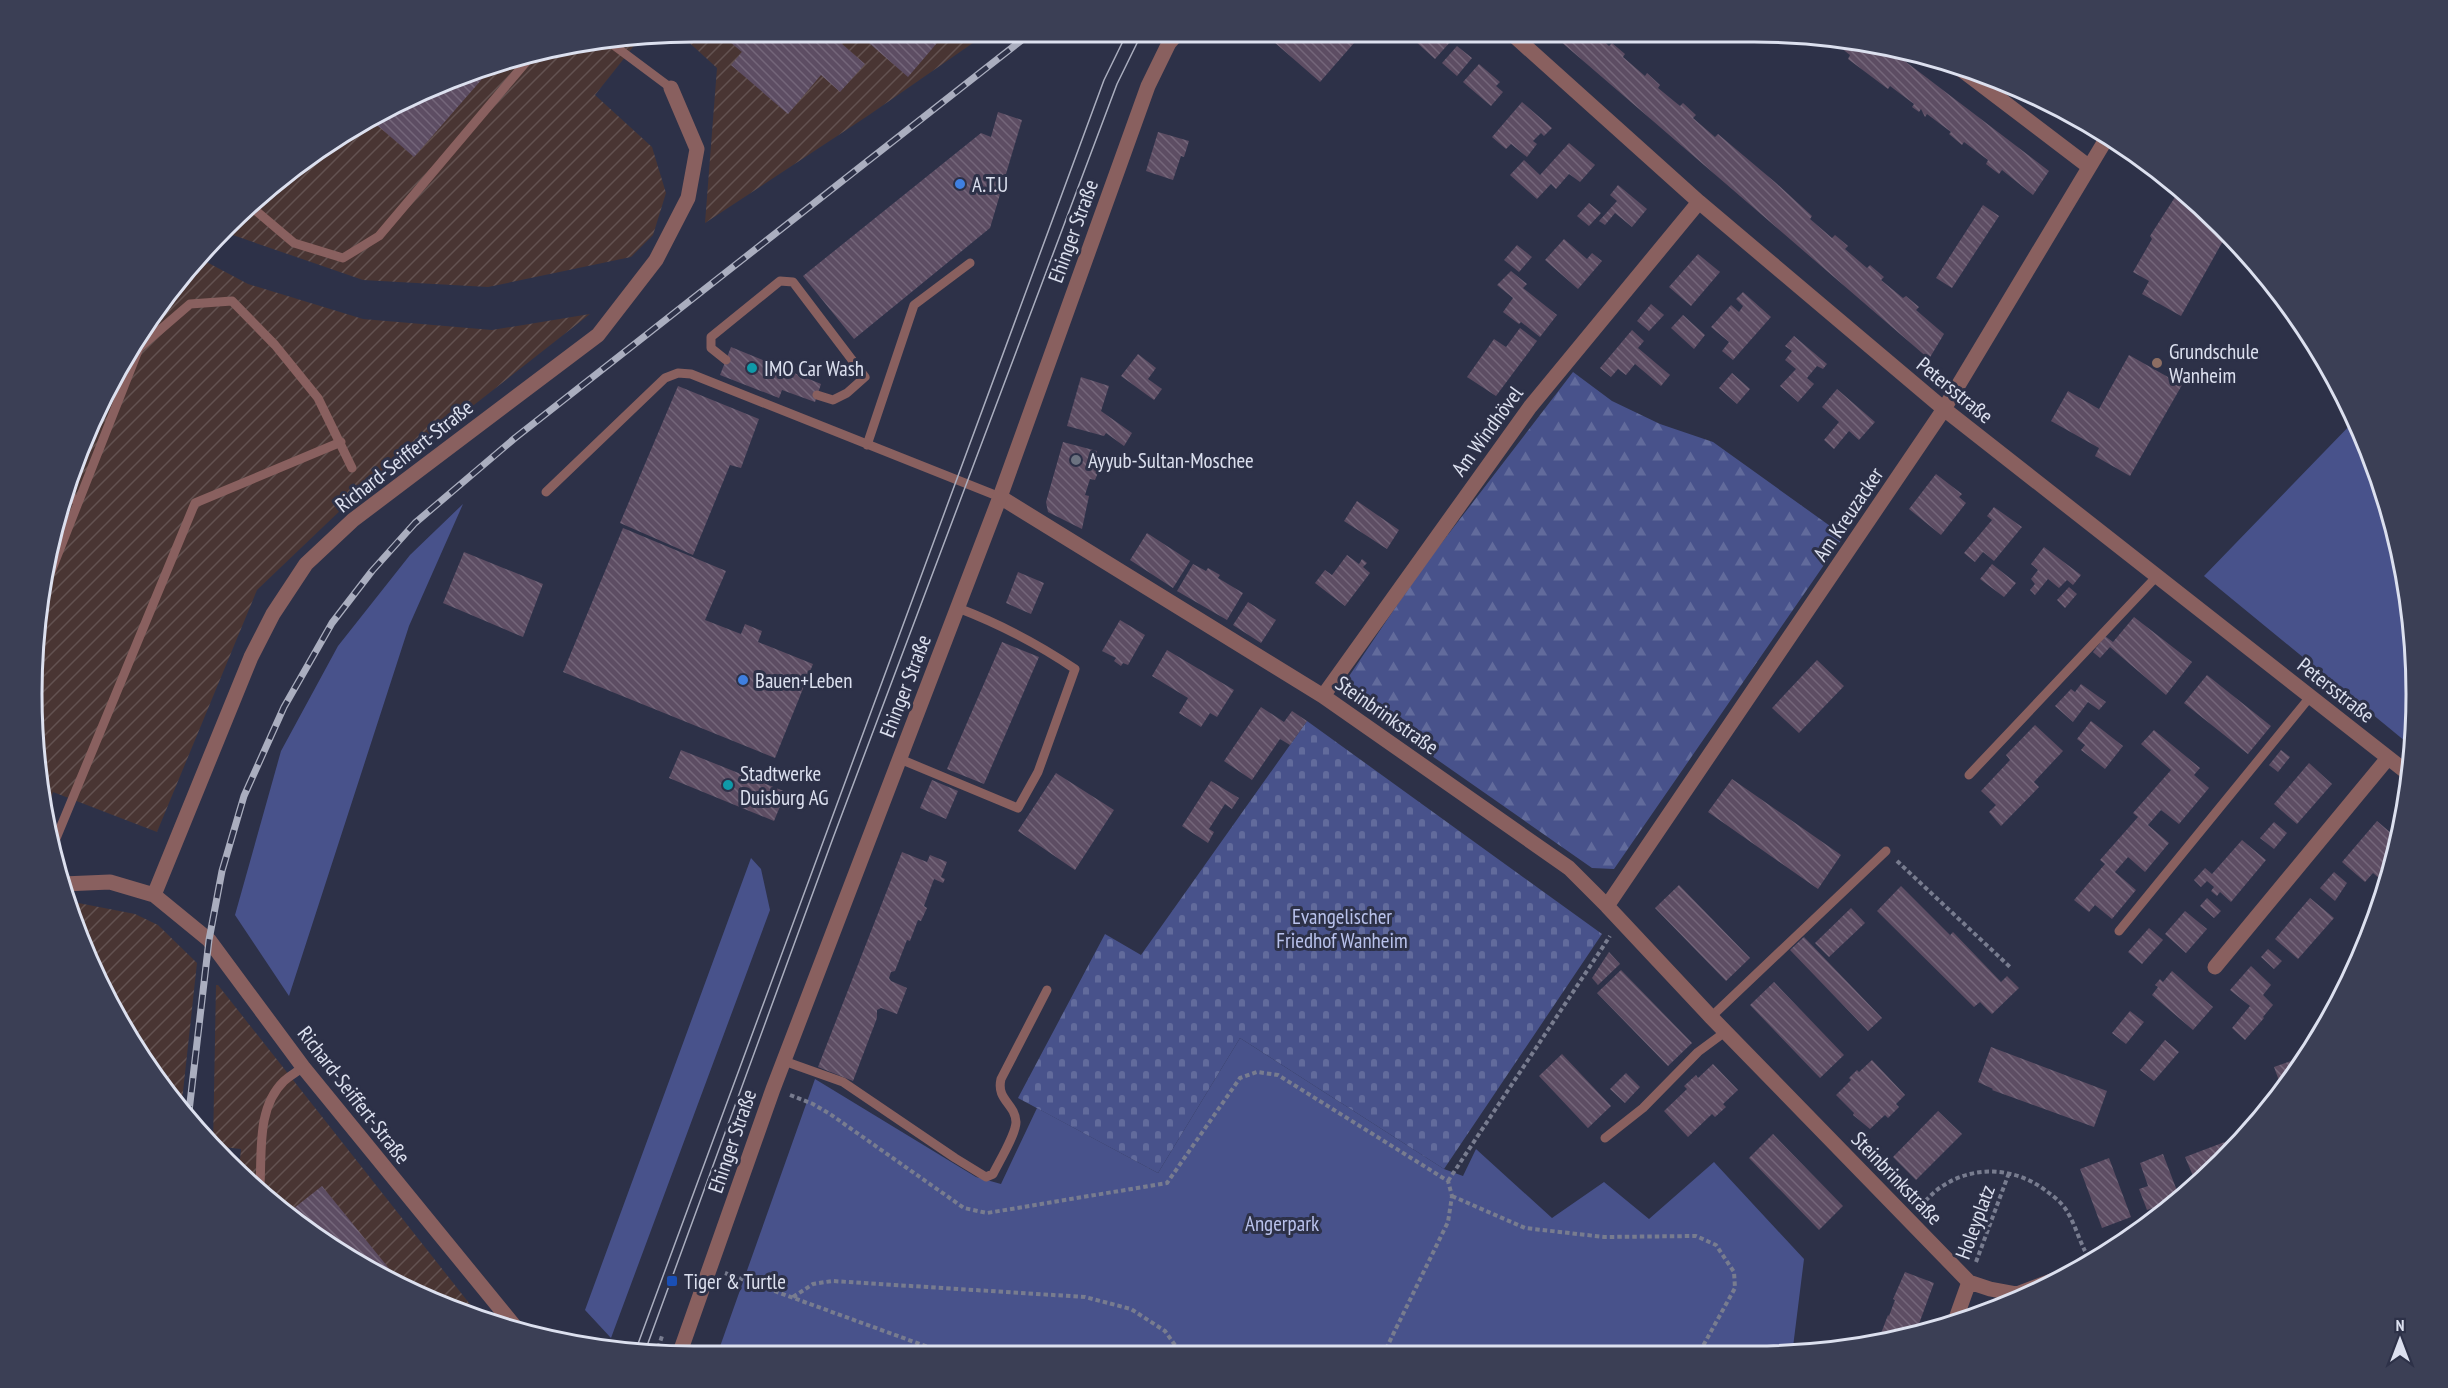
<svg xmlns="http://www.w3.org/2000/svg" width="2448" height="1388" font-family="'PT Sans Narrow',sans-serif">
	<style>
		.industrial { fill: url(#industrial-furrows) }
		.green { fill: #48528b }
		.forest { fill: url(#forest-firs) }
		.cemetery { fill: url(#cemetery-stones) }
		.building { fill: url(#building-back-hatch) }
		.lines { fill: none; stroke-linecap: round; stroke-linejoin: round }
		.path { stroke: #787c8f; stroke-width: 4; stroke-dasharray: 4.5 3; stroke-linecap: butt }
		.service { stroke: #89605f; stroke-width: 9 }
		.minor { stroke: #89605f; stroke-width: 15 }
		.tertiary { stroke: #89605f; stroke-width: 15 }
		.tram { stroke: #aaaebf; stroke-width: 1.5 }
		.rail-casing { stroke: #aaaebf; stroke-width: 7 }
		.rail { stroke: #2d3148; stroke-width: 4.5; stroke-dasharray: 14; stroke-linecap: butt }
		.shop-dot { fill: #3f7fe0; stroke: #2d3148; stroke-width: 2 }
		.education-dot { fill: #8d6e63; stroke: #2d3148; stroke-width: 2 }
		.culture-dot { fill: #0f9aa8; stroke: #2d3148; stroke-width: 2 }
		.worship-dot { fill: #6b7280; stroke: #2d3148; stroke-width: 2 }
		.transit-dot { fill: #1a4fb4; stroke: #2d3148; stroke-width: 2 }
		.labels { text-anchor: middle; dominant-baseline: central; stroke-width: 6; stroke-linejoin: round; paint-order: stroke }
		.poi-label { font-size: 21px; fill: #dce0ef; stroke: #2d3148; text-anchor: start }
		.street-label { font-size: 21px; fill: #dce0ef; stroke: #2d3148 }
		.park-label { font-size: 21px; fill: #b9c2ec; stroke: #2d3148 }
		.rim { fill: none; stroke: #dce0ef; stroke-width: 3 }
	</style>
	<defs>
		<pattern id="industrial-furrows" width="10" height="10" patternUnits="userSpaceOnUse" patternTransform="scale(1.5)"><rect width="10" height="10" fill="#493533"/><path d="M-1 1l2-2M0 10L10 0M9 11l2-2" fill="none" stroke="#635251"/></pattern>
		<pattern id="forest-firs" width="22" height="20" patternUnits="userSpaceOnUse" patternTransform="scale(1.5)"><rect width="22" height="20" fill="#48528b"/><path d="M5 1l3.5 6h-7zM16 11l3.5 6h-7z" fill="#626b9c"/></pattern>
		<pattern id="cemetery-stones" width="16" height="16" patternUnits="userSpaceOnUse" patternTransform="scale(1.5)"><rect width="16" height="16" fill="#48528b"/><path d="M2 7V4a2 2 0 0 1 4 0v3zM10 15v-3a2 2 0 0 1 4 0v3z" fill="#626b9c"/></pattern>
		<pattern id="building-back-hatch" width="6" height="6" patternUnits="userSpaceOnUse" patternTransform="scale(1.5)"><rect width="6" height="6" fill="#5d4d63"/><path d="M-1 5l2 2M0 0l6 6M5-1l2 2" fill="none" stroke="#74667a"/></pattern>
	</defs>
	<rect width="100%" height="100%" fill="#2d3148"/>
	<path class="industrial" d="M 983,36 L 869,115 L 705,223 L 717,68 L 683,37 Z
		M 607,37 L 641,37 L 595,95 L 652,147 L 666,193 L 653,235 L 631,257 L 488,287 L 363,280 L 221,231 L 291,168 L 401,100 L 481,67 Z
		M 199,258 L 248,284 L 363,319 L 492,330 L 590,314 L 345,506 L 257,590 L 157,832 L 53,792 L 44,819 L 33,737 L 37,608 L 54,522 L 100,401 L 143,326 Z
		M 68,901 L 135,914 L 158,925 L 197,963 L 181,1110 L 120,1026 L 82,947 Z
		M 216,985 L 218,985 L 484,1322 L 326,1245 L 239,1169 L 241,1149 L 213,1146 Z"/>
	<path class="green" d="M 2355,420 L 2366,440 L 2404,564 L 2416,694 L 2411,746 L 2204,576 Z
		M 463,504 L 409,626 L 289,996 L 235,915 L 281,751 L 338,646 L 410,555 Z
		M 751,858 L 761,869 L 770,910 L 611,1338 L 585,1310 Z
		M 1240,1038 L 1444,1169 L 1463,1176 L 1476,1149 L 1552,1218 L 1604,1182 L 1649,1219 L 1714,1162 L 1804,1259 L 1792,1355 L 717,1355 L 815,1079 L 976,1177 L 1001,1184 L 1037,1108 L 1158,1173 Z"/>
	<path class="forest" d="M 1573,372 L 1612,401 L 1660,424 L 1713,442 L 1844,536 L 1614,869 L 1592,868 L 1339,691 L 1420,571 Z"/>
	<path class="cemetery" d="M 1307,721 L 1602,934 L 1444,1169 L 1240,1038 L 1158,1173 L 1018,1098 L 1105,934 L 1141,955 Z"/>
	<path class="building" d="M 1419,34 L 1443,34 L 1451,41 L 1435,59 L 1414,40 Z
		M 1552,34 L 1596,34 L 1609,46 L 1612,43 L 1625,54 L 1623,57 L 1645,76 L 1647,73 L 1660,85 L 1658,88 L 1680,106 L 1683,103 L 1696,115 L 1693,118 L 1715,137 L 1718,134 L 1776,183 L 1812,216 L 1810,219 L 1832,238 L 1835,235 L 1848,246 L 1845,249 L 1867,268 L 1870,265 L 1884,277 L 1881,280 L 1903,298 L 1906,296 L 1919,307 L 1916,310 L 1944,334 L 1929,359 Z
		M 1266,35 L 1361,35 L 1320,82 Z
		M 833,36 L 865,64 L 840,92 L 821,75 L 788,114 L 731,65 L 742,52 L 730,42 L 735,37 Z
		M 861,36 L 943,36 L 908,77 Z
		M 1819,37 L 1893,52 L 2049,171 L 2033,195 L 2002,170 L 1999,174 L 1986,164 L 1988,160 L 1964,142 L 1962,145 L 1949,134 L 1951,132 L 1927,114 L 1925,117 L 1921,109 L 1919,112 L 1912,107 L 1914,104 L 1890,86 L 1888,89 L 1848,59 L 1850,55 L 1832,41 L 1829,45 Z
		M 1457,46 L 1472,58 L 1457,76 L 1442,63 Z
		M 496,63 L 414,157 L 370,119 L 401,100 L 481,67 Z
		M 1479,64 L 1500,82 L 1496,86 L 1503,92 L 1491,106 L 1463,82 Z
		M 1522,102 L 1552,128 L 1544,136 L 1541,133 L 1533,141 L 1537,144 L 1527,157 L 1511,144 L 1506,149 L 1492,137 Z
		M 998,112 L 1022,120 L 990,228 L 854,339 L 803,276 L 981,133 L 991,137 Z
		M 1158,132 L 1189,141 L 1184,157 L 1181,156 L 1173,180 L 1146,171 Z
		M 1569,143 L 1595,165 L 1580,182 L 1569,174 L 1556,189 L 1551,184 L 1537,199 L 1510,175 L 1524,160 L 1540,175 Z
		M 1618,185 L 1647,209 L 1632,227 L 1615,213 L 1605,225 L 1599,221 L 1617,201 L 1610,195 Z
		M 2177,194 L 2191,200 L 2228,232 L 2181,316 L 2142,294 L 2149,281 L 2133,272 L 2152,239 L 2150,236 Z
		M 1589,203 L 1601,213 L 1589,226 L 1577,216 Z
		M 1983,205 L 1999,216 L 1952,288 L 1936,278 Z
		M 1564,239 L 1587,259 L 1592,253 L 1602,261 L 1578,289 L 1545,260 Z
		M 1517,245 L 1532,257 L 1519,272 L 1504,260 Z
		M 1698,254 L 1720,272 L 1691,306 L 1669,287 Z
		M 1511,271 L 1527,284 L 1523,288 L 1557,315 L 1540,337 L 1521,322 L 1519,324 L 1503,312 L 1513,298 L 1497,285 Z
		M 1743,292 L 1771,317 L 1733,360 L 1722,351 L 1729,342 L 1711,327 L 1731,305 L 1739,312 L 1743,306 L 1736,299 Z
		M 1651,304 L 1664,315 L 1649,331 L 1637,321 Z
		M 1683,315 L 1705,335 L 1694,349 L 1671,328 Z
		M 1520,328 L 1537,341 L 1496,396 L 1467,377 L 1494,339 L 1506,347 Z
		M 1632,330 L 1644,341 L 1638,348 L 1670,375 L 1661,386 L 1635,364 L 1626,375 L 1618,369 L 1611,377 L 1600,368 Z
		M 1794,336 L 1827,364 L 1823,369 L 1817,366 L 1807,378 L 1814,384 L 1798,402 L 1780,386 L 1796,369 L 1785,360 L 1792,351 L 1785,346 Z
		M 731,347 L 821,384 L 815,402 L 782,390 L 779,398 L 720,375 Z
		M 1138,354 L 1156,368 L 1148,379 L 1162,389 L 1154,400 L 1121,376 Z
		M 2129,355 L 2182,385 L 2130,476 L 2095,456 L 2099,448 L 2051,421 L 2068,391 L 2099,409 Z
		M 1732,373 L 1750,389 L 1737,404 L 1719,388 Z
		M 1081,377 L 1109,386 L 1101,411 L 1132,433 L 1124,446 L 1106,433 L 1104,436 L 1067,426 Z
		M 678,386 L 759,419 L 741,468 L 730,465 L 693,555 L 620,523 Z
		M 1837,389 L 1875,422 L 1859,440 L 1849,431 L 1834,449 L 1824,440 L 1839,422 L 1822,407 Z
		M 1063,442 L 1097,451 L 1092,468 L 1099,470 L 1095,480 L 1090,479 L 1085,495 L 1089,496 L 1082,529 L 1048,512 L 1046,502 Z
		M 1936,474 L 1962,494 L 1959,497 L 1966,503 L 1941,535 L 1909,509 Z
		M 1357,501 L 1399,530 L 1387,549 L 1344,521 Z
		M 1994,507 L 2022,527 L 1994,561 L 1983,552 L 1975,562 L 1964,553 L 1992,520 L 1987,516 Z
		M 623,528 L 726,571 L 705,620 L 741,634 L 745,624 L 762,631 L 758,642 L 813,664 L 775,758 L 563,672 Z
		M 1147,533 L 1190,561 L 1173,588 L 1130,560 Z
		M 2044,547 L 2081,575 L 2073,585 L 2067,580 L 2059,588 L 2048,579 L 2035,595 L 2030,590 L 2035,584 L 2031,579 L 2038,570 L 2031,564 Z
		M 464,552 L 543,584 L 523,637 L 443,603 Z
		M 1347,555 L 1359,564 L 1362,559 L 1367,563 L 1363,567 L 1370,573 L 1345,606 L 1315,583 L 1325,570 L 1332,575 Z
		M 1193,564 L 1206,571 L 1208,568 L 1220,575 L 1218,578 L 1243,593 L 1227,620 L 1177,591 Z
		M 1992,564 L 2016,583 L 2004,597 L 1980,579 Z
		M 1018,572 L 1044,583 L 1031,614 L 1006,603 Z
		M 2069,587 L 2077,594 L 2065,608 L 2057,600 Z
		M 1248,602 L 1276,620 L 1261,643 L 1233,625 Z
		M 2134,617 L 2192,662 L 2166,695 L 2110,647 L 2100,658 L 2093,652 L 2105,636 L 2113,642 Z
		M 1120,620 L 1145,635 L 1128,665 L 1123,663 L 1121,666 L 1114,661 L 1116,658 L 1102,651 Z
		M 1002,642 L 1039,657 L 984,784 L 947,769 Z
		M 1167,650 L 1234,690 L 1217,717 L 1210,713 L 1201,727 L 1179,713 L 1188,698 L 1152,676 Z
		M 1817,660 L 1844,686 L 1799,733 L 1772,708 Z
		M 2207,675 L 2271,726 L 2248,754 L 2184,703 Z
		M 2081,684 L 2106,702 L 2099,710 L 2088,702 L 2073,722 L 2055,706 L 2071,689 L 2075,692 Z
		M 1261,707 L 1284,722 L 1292,711 L 1307,721 L 1290,745 L 1280,739 L 1252,780 L 1224,761 Z
		M 2091,721 L 2123,746 L 2105,769 L 2081,750 L 2085,745 L 2077,739 Z
		M 2035,725 L 2063,751 L 2034,782 L 2039,787 L 2001,826 L 1989,812 L 1996,805 L 1981,791 L 2010,760 L 2006,755 Z
		M 2154,730 L 2200,768 L 2194,775 L 2209,788 L 2179,824 L 2161,810 L 2148,825 L 2169,843 L 2145,872 L 2128,857 L 2115,872 L 2136,890 L 2112,919 L 2095,905 L 2089,912 L 2074,900 L 2105,864 L 2100,860 L 2138,817 L 2133,813 L 2171,770 L 2141,744 Z
		M 681,750 L 786,792 L 774,821 L 669,778 Z
		M 2281,750 L 2290,757 L 2278,772 L 2269,765 Z
		M 2309,763 L 2332,784 L 2297,824 L 2274,804 Z
		M 1056,773 L 1114,810 L 1075,870 L 1018,831 Z
		M 1732,779 L 1841,855 L 1818,889 L 1708,812 Z
		M 932,780 L 958,791 L 946,819 L 920,808 Z
		M 1211,781 L 1239,798 L 1232,809 L 1225,804 L 1209,829 L 1214,832 L 1208,843 L 1182,826 Z
		M 2377,821 L 2399,840 L 2392,851 L 2395,853 L 2390,867 L 2380,879 L 2373,873 L 2365,882 L 2342,862 Z
		M 2274,822 L 2287,833 L 2274,849 L 2260,838 Z
		M 2242,840 L 2266,860 L 2231,902 L 2220,892 L 2217,896 L 2211,891 L 2214,887 L 2207,881 L 2201,887 L 2194,880 L 2205,868 L 2212,874 Z
		M 902,852 L 927,862 L 930,855 L 947,862 L 941,877 L 945,879 L 943,883 L 934,879 L 924,906 L 927,908 L 921,921 L 918,920 L 910,941 L 907,940 L 895,971 L 891,972 L 889,978 L 891,981 L 907,988 L 897,1014 L 881,1008 L 877,1010 L 877,1018 L 853,1081 L 818,1067 Z
		M 2334,872 L 2347,883 L 2335,901 L 2320,888 Z
		M 1679,885 L 1750,958 L 1726,981 L 1655,908 Z
		M 1901,886 L 1950,935 L 1941,945 L 1953,932 L 2001,982 L 2007,976 L 2019,988 L 1992,1014 L 1980,1002 L 1974,1007 L 1877,911 Z
		M 2207,898 L 2221,911 L 2214,918 L 2200,906 Z
		M 2310,898 L 2334,918 L 2298,959 L 2275,939 Z
		M 1851,908 L 1865,923 L 1829,957 L 1815,943 Z
		M 2185,911 L 2207,929 L 2186,953 L 2165,934 Z
		M 2149,928 L 2163,940 L 2142,964 L 2128,952 Z
		M 1804,937 L 1882,1018 L 1868,1031 L 1790,950 Z
		M 2268,949 L 2282,961 L 2274,969 L 2261,957 Z
		M 1609,952 L 1620,964 L 1598,985 L 1592,978 Z
		M 2251,966 L 2271,985 L 2263,995 L 2273,1005 L 2263,1017 L 2264,1018 L 2245,1040 L 2232,1028 L 2250,1006 L 2230,990 Z
		M 1621,970 L 1692,1043 L 1668,1066 L 1597,993 Z
		M 2172,971 L 2213,1007 L 2193,1030 L 2152,995 L 2158,987 L 2155,985 L 2160,979 L 2163,982 Z
		M 1774,982 L 1844,1055 L 1820,1078 L 1750,1005 Z
		M 2130,1011 L 2144,1022 L 2126,1044 L 2112,1033 Z
		M 2165,1040 L 2179,1052 L 2154,1081 L 2140,1070 Z
		M 1991,1047 L 2107,1091 L 2094,1127 L 1992,1090 L 1993,1089 L 1978,1082 Z
		M 1562,1054 L 1611,1106 L 1588,1128 L 1539,1076 Z
		M 2308,1055 L 2305,1062 L 2282,1089 L 2274,1067 Z
		M 1872,1060 L 1905,1095 L 1896,1104 L 1899,1107 L 1888,1118 L 1885,1115 L 1870,1129 L 1853,1115 L 1854,1113 L 1836,1095 L 1851,1080 L 1849,1078 L 1857,1070 L 1859,1072 Z
		M 1713,1064 L 1738,1090 L 1723,1104 L 1726,1107 L 1715,1117 L 1712,1114 L 1688,1137 L 1664,1111 L 1687,1089 L 1684,1086 L 1696,1075 L 1698,1078 Z
		M 1626,1073 L 1640,1087 L 1625,1103 L 1610,1089 Z
		M 1938,1111 L 1962,1134 L 1916,1180 L 1893,1157 Z
		M 1773,1134 L 1843,1206 L 1819,1230 L 1749,1158 Z
		M 2238,1137 L 2240,1141 L 2222,1163 L 2196,1183 L 2185,1157 Z
		M 2163,1154 L 2179,1196 L 2171,1202 L 2147,1210 L 2139,1189 L 2148,1186 L 2140,1163 Z
		M 2109,1158 L 2131,1217 L 2102,1228 L 2080,1169 Z
		M 322,1186 L 400,1282 L 326,1245 L 289,1212 Z
		M 1905,1272 L 1934,1283 L 1916,1332 L 1876,1339 L 1878,1336 L 1880,1336 L 1888,1315 L 1889,1316 L 1895,1300 L 1893,1299 Z"/>
	<g class="lines">
		<path class="path" d="M 1897,861 L 2010,967
			M 790,1095 L 813,1104 L 830,1114 L 964,1208 L 987,1213 L 1167,1183 L 1240,1078 L 1257,1072 L 1278,1075 L 1448,1181 L 1452,1196 L 1448,1222 L 1383,1355
			M 1448,1181 L 1610,936
			M 1452,1196 L 1525,1228 L 1604,1237 L 1696,1236 L 1716,1245 L 1734,1272 L 1735,1288 L 1698,1355
			M 1920,1206 C 1927,1200 1933,1192 1941,1187 C 1973,1165 2014,1167 2045,1190 C 2053,1196 2063,1203 2068,1213 C 2075,1225 2079,1239 2085,1251
			M 1976,1262 L 2009,1173
			M 725,1273 L 950,1355
			M 793,1297 L 813,1284 L 832,1281 L 1085,1297 L 1131,1309 L 1165,1331 L 1182,1355
			M 656,1355 L 662,1336"/>
		<path class="service" d="M 604,38 L 671,88
			M 249,205 L 294,243 L 343,258 L 379,236 L 532,55
			M 139,348 L 190,304 L 232,301 L 275,345 L 318,398 L 352,468
			M 726,360 L 711,348 L 711,337 L 780,281 L 793,282 L 865,377 L 847,393 L 833,400 L 817,395
			M 867,445 L 914,305 L 970,263
			M 66,491 L 78,503
			M 546,492 L 665,378 L 678,373 L 691,374 L 1000,497
			M 37,607 L 139,348 L 134,342
			M 900,759 L 1018,808 L 1038,772 L 1075,669 C 1038,644 1000,624 958,608
			M 1969,775 L 2157,576
			M 52,848 L 195,503 L 341,442
			M 2119,931 L 2310,697
			M 1711,1017 L 1886,851
			M 784,1061 L 843,1082 L 955,1158 L 986,1177 L 993,1174 C 999,1162 1016,1134 1016,1122 C 1015,1103 996,1100 1001,1079 L 1047,990
			M 1605,1138 L 1643,1108 L 1698,1052 L 1725,1032
			M 260,1185 C 262,1150 257,1107 284,1081 C 289,1076 297,1072 303,1067"/>
		<path class="minor" d="M 1512,34 L 1699,202 L 1944,409 L 2409,774
			M 1954,64 L 2088,166
			M 1000,497 L 1323,696 L 1569,868 L 1607,906 L 1711,1017 L 1969,1282 L 1990,1289 L 2017,1294 L 2083,1269
			M 1323,696 L 1530,407 L 1699,202
			M 63,884 L 110,882 L 154,895 L 209,940 L 303,1067 L 516,1328
			M 154,895 L 251,657 L 273,614 L 306,564 L 353,520 L 598,335 L 656,260 L 688,198 L 697,149 L 671,88
			M 1607,906 L 1944,409 L 2108,136
			M 2215,967 L 2388,758
			M 1954,1324 L 1969,1282"/>
		<path class="tertiary" d="M 679,1355 L 773,1089 L 1000,497 L 1148,86 L 1169,43 L 1176,35"/>
		<path class="tram" d="M 635,1352 L 1104,80 L 1126,35
			M 644,1354 L 833,838 L 1117,84 L 1141,35"/>
		<g class="rail-casing">
			<path id="rail" d="M 188,1120 L 209,940 L 222,871 L 244,796 L 284,707 L 332,623 L 372,571 L 415,523 L 515,438 L 1027,36"/>
		</g>
		<use href="#rail" class="rail"/>
	</g>
	<g class="shop-dot">
		<circle cx="960" cy="184" r="6"/>
		<circle cx="743" cy="680" r="6"/>
	</g>
	<circle class="education-dot" cx="2157" cy="363" r="6"/>
	<g class="culture-dot">
		<circle cx="752" cy="368" r="6"/>
		<circle cx="728" cy="785" r="6"/>
	</g>
	<circle class="worship-dot" cx="1076" cy="460" r="6"/>
	<rect class="transit-dot" x="666" y="1275" width="12" height="12" rx="3"/>
	<g class="labels">
		<g class="poi-label">
			<text x="972" y="184">A.T.U</text>
			<text x="2169" y="351">Grundschule<tspan x="2169" dy="24">Wanheim</tspan></text>
			<text x="764" y="368">IMO Car Wash</text>
			<text x="1088" y="460">Ayyub-Sultan-Moschee</text>
			<text x="755" y="680">Bauen+Leben</text>
			<text x="740" y="773">Stadtwerke<tspan x="740" dy="24">Duisburg AG</tspan></text>
			<text x="684" y="1281">Tiger &amp; Turtle</text>
		</g>
		<g class="street-label">
			<text transform="translate(1073 231) rotate(-70)">Ehinger Straße</text>
			<text transform="translate(1955 390) rotate(39)">Petersstraße</text>
			<text transform="translate(1487 431) rotate(-54)">Am Windhövel</text>
			<text transform="translate(404 456) rotate(-38)">Richard-Seiffert-Straße</text>
			<text transform="translate(1848 514) rotate(-56)">Am Kreuzacker</text>
			<text transform="translate(905 686) rotate(-69)">Ehinger Straße</text>
			<text transform="translate(2336 690) rotate(38)">Petersstraße</text>
			<text transform="translate(1387 715) rotate(35)">Steinbrinkstraße</text>
			<text transform="translate(354 1095) rotate(52)">Richard-Seiffert-Straße</text>
			<text transform="translate(732 1141) rotate(-71)">Ehinger Straße</text>
			<text transform="translate(1897 1178) rotate(46)">Steinbrinkstraße</text>
			<text transform="translate(1975 1222) rotate(-70)">Holeyplatz</text>
		</g>
		<g class="park-label">
			<text x="1342" y="916">Evangelischer<tspan x="1342" dy="24">Friedhof Wanheim</tspan></text>
			<text x="1282" y="1223">Angerpark</text>
		</g>
	</g>
	<path d="M0 0H2448V1388H0ZM694 42H1754A652 652 0 0 1 2406 694V694A652 652 0 0 1 1754 1346H694A652 652 0 0 1 42 694V694A652 652 0 0 1 694 42Z" fill="#3b3f55" fill-rule="evenodd"/>
	<path class="rim" d="M694 42H1754A652 652 0 0 1 2406 694V694A652 652 0 0 1 1754 1346H694A652 652 0 0 1 42 694V694A652 652 0 0 1 694 42Z"/>
	<g transform="translate(2400 1340)" stroke="#2d3148" stroke-width="4.5" paint-order="stroke">
	<path d="M0-4.5L10 22L0 15L-10 22Z" fill="#dce0ef"/>
	<text y="-9" font-size="16" font-weight="bold" text-anchor="middle" fill="#dce0ef">N</text>
	</g>
</svg>
